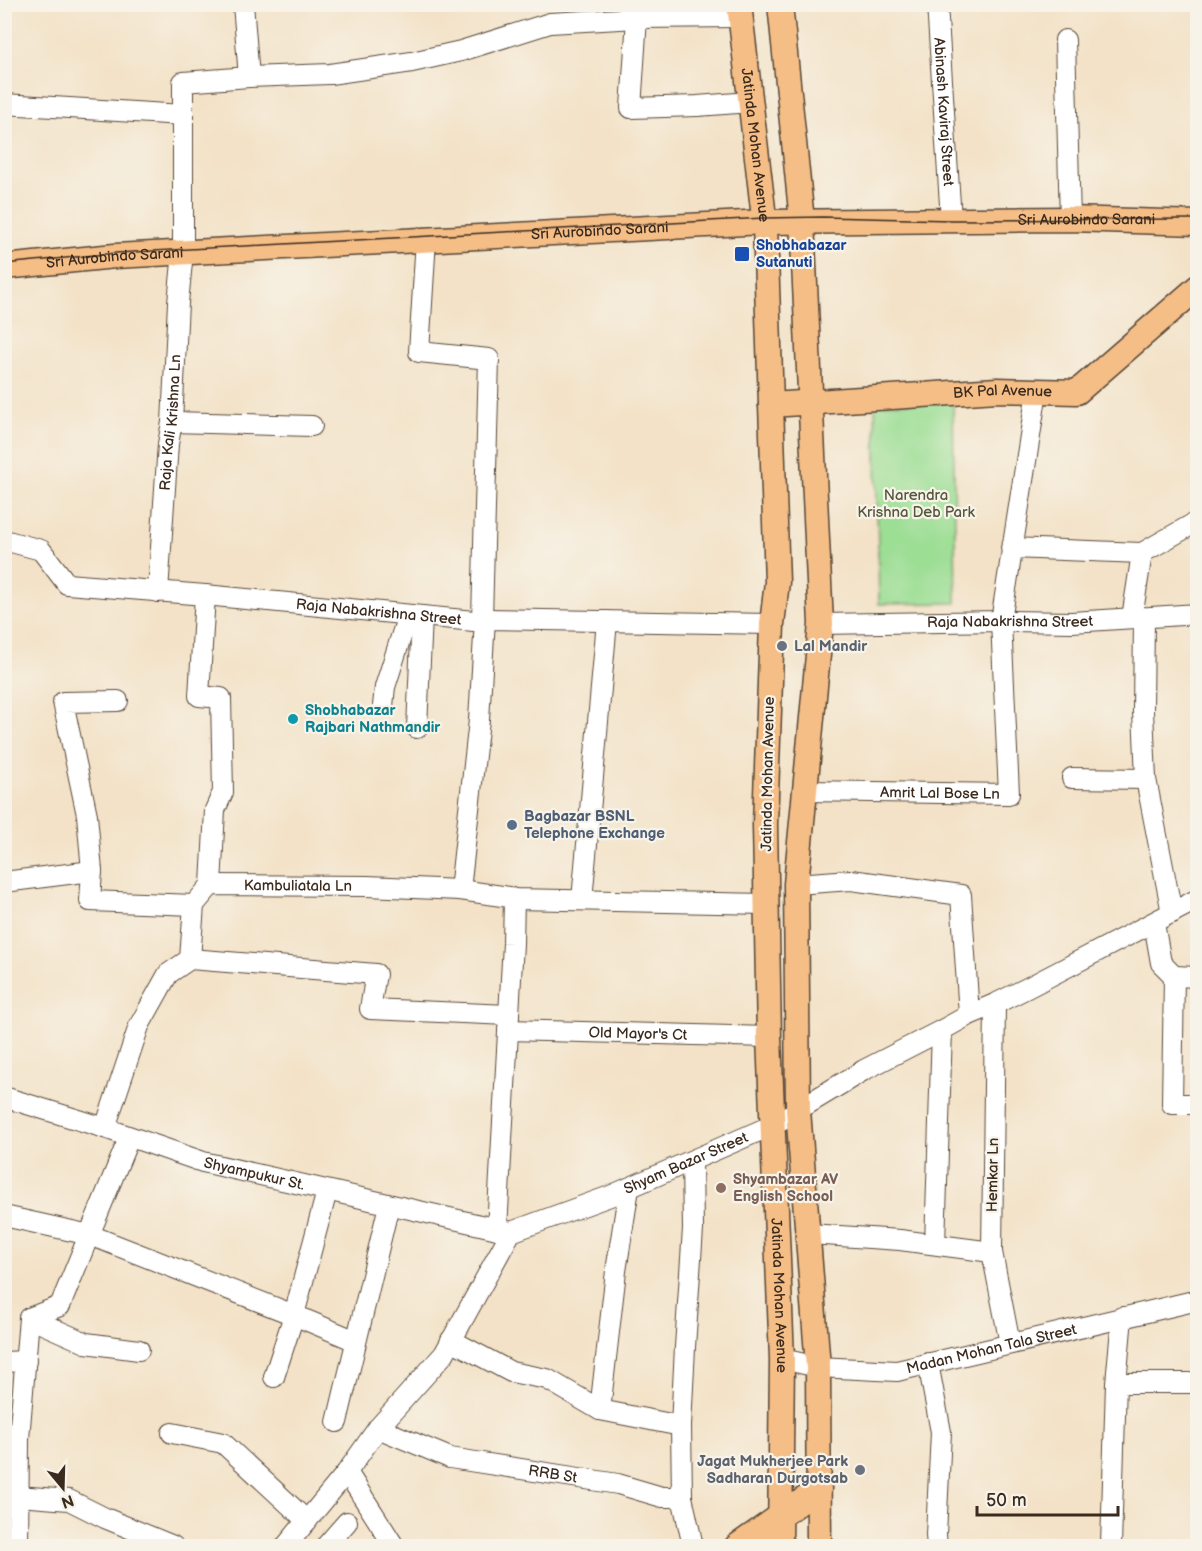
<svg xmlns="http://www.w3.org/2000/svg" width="1202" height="1551" font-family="'Balsamiq Sans',sans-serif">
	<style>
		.green { fill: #9dde95; stroke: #6c845a; stroke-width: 1.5 }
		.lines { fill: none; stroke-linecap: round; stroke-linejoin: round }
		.minor-casing { stroke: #574637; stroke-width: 22 }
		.major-casing { stroke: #574637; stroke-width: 27 }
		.minor { stroke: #fff; stroke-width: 20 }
		.major { stroke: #f5be86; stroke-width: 24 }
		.tram { stroke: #3b2a1e; stroke-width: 1.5 }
		.transit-dot { fill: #1a4fb4; stroke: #f7f3e8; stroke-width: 2 }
		.worship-dot { fill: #6b7280; stroke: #f7f3e8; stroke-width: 2 }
		.culture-dot { fill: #0f9aa8; stroke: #f7f3e8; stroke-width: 2 }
		.service-dot { fill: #5c6f8a; stroke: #f7f3e8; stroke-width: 2 }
		.education-dot { fill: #8d6e63; stroke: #f7f3e8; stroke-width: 2 }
		.labels { text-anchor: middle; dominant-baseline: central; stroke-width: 4.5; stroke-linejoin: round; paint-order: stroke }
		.street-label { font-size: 15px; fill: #3b2a1e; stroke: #f7f3e8 }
		.transit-label { font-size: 15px; font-weight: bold; fill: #164399; stroke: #f7f3e8; text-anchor: start }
		.park-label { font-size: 15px; fill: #54573c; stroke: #f7f3e8 }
		.worship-label { font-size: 15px; font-weight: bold; fill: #5b616d; stroke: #f7f3e8; text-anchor: start }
		.culture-label { font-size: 15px; font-weight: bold; fill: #0d838f; stroke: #f7f3e8; text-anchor: start }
		.service-label { font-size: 15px; font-weight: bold; fill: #4e5e75; stroke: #f7f3e8; text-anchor: start }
		.education-label { font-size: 15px; font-weight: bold; fill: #785e54; stroke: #f7f3e8; text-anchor: start }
	</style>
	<rect width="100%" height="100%" fill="#f7f3e8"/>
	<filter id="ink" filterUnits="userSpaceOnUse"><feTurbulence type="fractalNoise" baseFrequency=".0167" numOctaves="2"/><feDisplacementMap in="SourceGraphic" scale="12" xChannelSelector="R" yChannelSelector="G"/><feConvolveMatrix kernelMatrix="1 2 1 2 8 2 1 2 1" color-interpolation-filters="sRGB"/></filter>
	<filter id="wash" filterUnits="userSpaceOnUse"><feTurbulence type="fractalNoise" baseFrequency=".008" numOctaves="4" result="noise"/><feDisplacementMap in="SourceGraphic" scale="24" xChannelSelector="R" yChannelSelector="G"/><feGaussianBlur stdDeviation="1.35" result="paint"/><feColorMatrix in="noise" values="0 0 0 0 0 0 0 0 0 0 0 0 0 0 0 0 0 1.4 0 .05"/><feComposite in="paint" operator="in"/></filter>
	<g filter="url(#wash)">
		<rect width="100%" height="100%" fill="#f3e2c7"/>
		<path class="green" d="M 953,402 L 956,603 L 879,604 L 875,404 Z"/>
	</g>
	<g filter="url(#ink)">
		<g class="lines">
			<g class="minor-casing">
				<g id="minor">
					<path d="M 243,4 L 249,77"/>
					<path id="s1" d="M 937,4 L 951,220"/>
					<path d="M 635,7 L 637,18 L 631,108 L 697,106 L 751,102"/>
					<path d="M 1065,40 L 1070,219"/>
					<path d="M 4,104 L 183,115"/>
					<path d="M 426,239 L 419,352 L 489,359 L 482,619"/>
					<path d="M 172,422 L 312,426"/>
					<path id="s2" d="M 4,540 L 41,550 L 67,584 L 205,595 L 474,621 L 485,619 L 772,624"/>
					<path d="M 1011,548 L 1142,553"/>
					<path id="s3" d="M 158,592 L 168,444 L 172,422 L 178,303 L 183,252 L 183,82 L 249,77 L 330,74 L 412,62 L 461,51 L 550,23 L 637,18 L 740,17"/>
					<path d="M 205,595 L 199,696 L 221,698 L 223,792 L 215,810 L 211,885"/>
					<path d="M 1132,618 L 1142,553 L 1198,521"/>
					<path d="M 1144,618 L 1143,711 L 1146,779 L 1172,913"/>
					<path id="s4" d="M 821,624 L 1001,621 L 1072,622 L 1198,614"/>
					<path id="s5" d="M 118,701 L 63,702 L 87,815 L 92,871 L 90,901 L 194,905 L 211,885 L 367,886 L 460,890 L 509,897 L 514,899 L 767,904"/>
					<path d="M 383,706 L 385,687 L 408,615"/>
					<path d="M 417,728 L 422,616"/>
					<path d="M 1072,778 L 1146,779"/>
					<path id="s6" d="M 805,791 L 1009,794 L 1001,621 L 1037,391"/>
					<path d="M 4,882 L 92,871"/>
					<path d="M 796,884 L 851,880 L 961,895 L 969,1015"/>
					<path d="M 460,890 L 479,720 L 485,619"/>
					<path d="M 582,900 L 607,621"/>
					<path d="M 1154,923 L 1161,963 L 1174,976 L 1172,1104 L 1198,1104"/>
					<path d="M 190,959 L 376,974 L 370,1009 L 509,1015"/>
					<path d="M 1174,976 L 1198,977"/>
					<path d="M 995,1004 L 992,1252 L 1010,1344"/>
					<path id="s7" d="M 508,1030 L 769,1037"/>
					<path id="s8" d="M 4,1097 L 105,1128 L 203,1162 L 511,1232"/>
					<path d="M 105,1128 L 139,1026 L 168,974 L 190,959 L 194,905"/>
					<path d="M 692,1161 L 693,1229 L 685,1347 L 681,1426 L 682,1497 L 693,1546"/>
					<path d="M 4,1216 L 90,1235 L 294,1315 L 356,1341"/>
					<path d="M 497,1229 L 513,943 L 514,899"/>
					<path d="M 809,1234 L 900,1240 L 992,1252"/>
					<path d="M 935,1244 L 942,1030"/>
					<path d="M 29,1318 L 86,1343 L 139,1350"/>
					<path d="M 451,1340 L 511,1372 L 547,1379 L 600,1410 L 681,1426"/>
					<path id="s9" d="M 782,1359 L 818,1367 L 897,1371 L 1198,1300"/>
					<path d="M 4,1362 L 26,1361"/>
					<path d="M 928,1363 L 941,1432 L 936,1535 L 937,1546"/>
					<path d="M 274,1377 L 294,1315 L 327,1191"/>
					<path d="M 1116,1383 L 1198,1383"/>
					<path d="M 600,1410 L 616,1271 L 629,1188"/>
					<path d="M 337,1422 L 389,1205"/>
					<path id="s10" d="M 378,1428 L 450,1458 L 618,1484 L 662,1497 L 682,1497"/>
					<path d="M 172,1433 L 223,1443 L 307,1521"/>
					<path d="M 347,1472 L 394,1546"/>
					<path d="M 18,1496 L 69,1500 L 105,1518 L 173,1546"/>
					<path d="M 18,1546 L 19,1439 L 29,1318 L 60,1306 L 129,1138"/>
					<path id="s11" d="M 286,1546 L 347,1472 L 378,1428 L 444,1354 L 511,1232 L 610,1196 L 773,1125 L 864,1070 L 942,1030 L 969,1015 L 995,1004 L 1029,987 L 1198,899"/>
					<path d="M 326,1546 L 347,1522"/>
					<path d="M 1111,1546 L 1116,1383 L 1122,1317"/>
				</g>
			</g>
			<g class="major-casing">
				<g id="major">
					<path id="s12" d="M 739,4 L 765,226 L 777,582 L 772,624 L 765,825 L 769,1037 L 782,1359 L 780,1546"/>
					<path d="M 780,4 L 802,221 L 821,624 L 796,884 L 798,1110 L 818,1367 L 819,1546"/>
					<path id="s13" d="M 4,267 L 115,256 L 764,222 L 1070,219 L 1198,223"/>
					<path id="s14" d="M 771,405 L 997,390 L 1077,392 L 1198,287"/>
					<path d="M 737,1546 L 819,1489"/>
				</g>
			</g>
			<use href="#minor" class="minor"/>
			<use href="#major" class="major"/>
			<path class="tram" id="s15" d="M 4,264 L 116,253 L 764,218 L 823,217 L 951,220 L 1198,219"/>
		</g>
	</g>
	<rect class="transit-dot" x="734" y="246" width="16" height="16" rx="3"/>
	<g class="worship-dot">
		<circle cx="782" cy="646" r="6"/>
		<circle cx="860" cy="1470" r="6"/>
	</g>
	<circle class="culture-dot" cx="293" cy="719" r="6"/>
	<circle class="service-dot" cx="512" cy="825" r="6"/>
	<circle class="education-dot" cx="721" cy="1188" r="6"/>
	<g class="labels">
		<g class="street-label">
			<text stroke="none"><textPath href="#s1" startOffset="108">Abinash Kaviraj Street</textPath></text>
			<text stroke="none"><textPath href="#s12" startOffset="142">Jatinda Mohan Avenue</textPath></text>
			<text stroke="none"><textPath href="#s15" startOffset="1084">Sri Aurobindo Sarani</textPath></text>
			<text stroke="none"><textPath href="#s13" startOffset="597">Sri Aurobindo Sarani</textPath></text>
			<text stroke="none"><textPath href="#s13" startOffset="111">Sri Aurobindo Sarani</textPath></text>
			<text stroke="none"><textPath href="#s14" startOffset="232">BK Pal Avenue</textPath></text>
			<text stroke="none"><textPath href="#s3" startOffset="170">Raja Kali Krishna Ln</textPath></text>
			<text stroke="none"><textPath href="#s2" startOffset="394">Raja Nabakrishna Street</textPath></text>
			<text stroke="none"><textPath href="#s4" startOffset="189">Raja Nabakrishna Street</textPath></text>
			<text transform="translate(768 774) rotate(-89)">Jatinda Mohan Avenue</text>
			<text stroke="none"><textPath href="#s6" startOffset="135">Amrit Lal Bose Ln</textPath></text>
			<text stroke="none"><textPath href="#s5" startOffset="474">Kambuliatala Ln</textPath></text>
			<text stroke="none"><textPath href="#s7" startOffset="130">Old Mayor's Ct</textPath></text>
			<text stroke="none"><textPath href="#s11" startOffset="576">Shyam Bazar Street</textPath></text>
			<text stroke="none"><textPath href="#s8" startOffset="262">Shyampukur St.</textPath></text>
			<text transform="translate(993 1175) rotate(-89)">Hemkar Ln</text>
			<text stroke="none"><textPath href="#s12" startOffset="1294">Jatinda Mohan Avenue</textPath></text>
			<text stroke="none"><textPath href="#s9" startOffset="213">Madan Mohan Tala Street</textPath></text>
			<text stroke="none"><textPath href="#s10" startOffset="182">RRB St</textPath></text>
		</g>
		<g class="transit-label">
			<text x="756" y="245">Shobhabazar<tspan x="756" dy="17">Sutanuti</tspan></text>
		</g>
		<g class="park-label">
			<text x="916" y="495">Narendra<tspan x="916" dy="17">Krishna Deb Park</tspan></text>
		</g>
		<g class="worship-label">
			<text x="794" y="646">Lal Mandir</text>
			<text x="848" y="1461" text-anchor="end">Jagat Mukherjee Park<tspan x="848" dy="17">Sadharan Durgotsab</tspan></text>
		</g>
		<g class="culture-label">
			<text x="305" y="710">Shobhabazar<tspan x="305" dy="17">Rajbari Nathmandir</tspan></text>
		</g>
		<g class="service-label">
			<text x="524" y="816">Bagbazar BSNL<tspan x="524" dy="17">Telephone Exchange</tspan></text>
		</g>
		<g class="education-label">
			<text x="733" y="1179">Shyambazar AV<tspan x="733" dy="17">English School</tspan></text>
		</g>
	</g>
	<rect width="1202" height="1551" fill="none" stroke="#f7f3e8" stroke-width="24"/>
	<g transform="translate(63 1488) rotate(161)" stroke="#f7f3e8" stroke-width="4.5" paint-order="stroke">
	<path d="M0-4.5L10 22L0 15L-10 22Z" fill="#3b2a1e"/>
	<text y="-9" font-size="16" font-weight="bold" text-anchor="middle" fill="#3b2a1e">N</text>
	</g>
	<path d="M977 1506v9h141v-9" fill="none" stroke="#3b2a1e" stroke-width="3"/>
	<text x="986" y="1506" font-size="18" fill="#3b2a1e" stroke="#f7f3e8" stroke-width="4.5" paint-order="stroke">50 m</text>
</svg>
